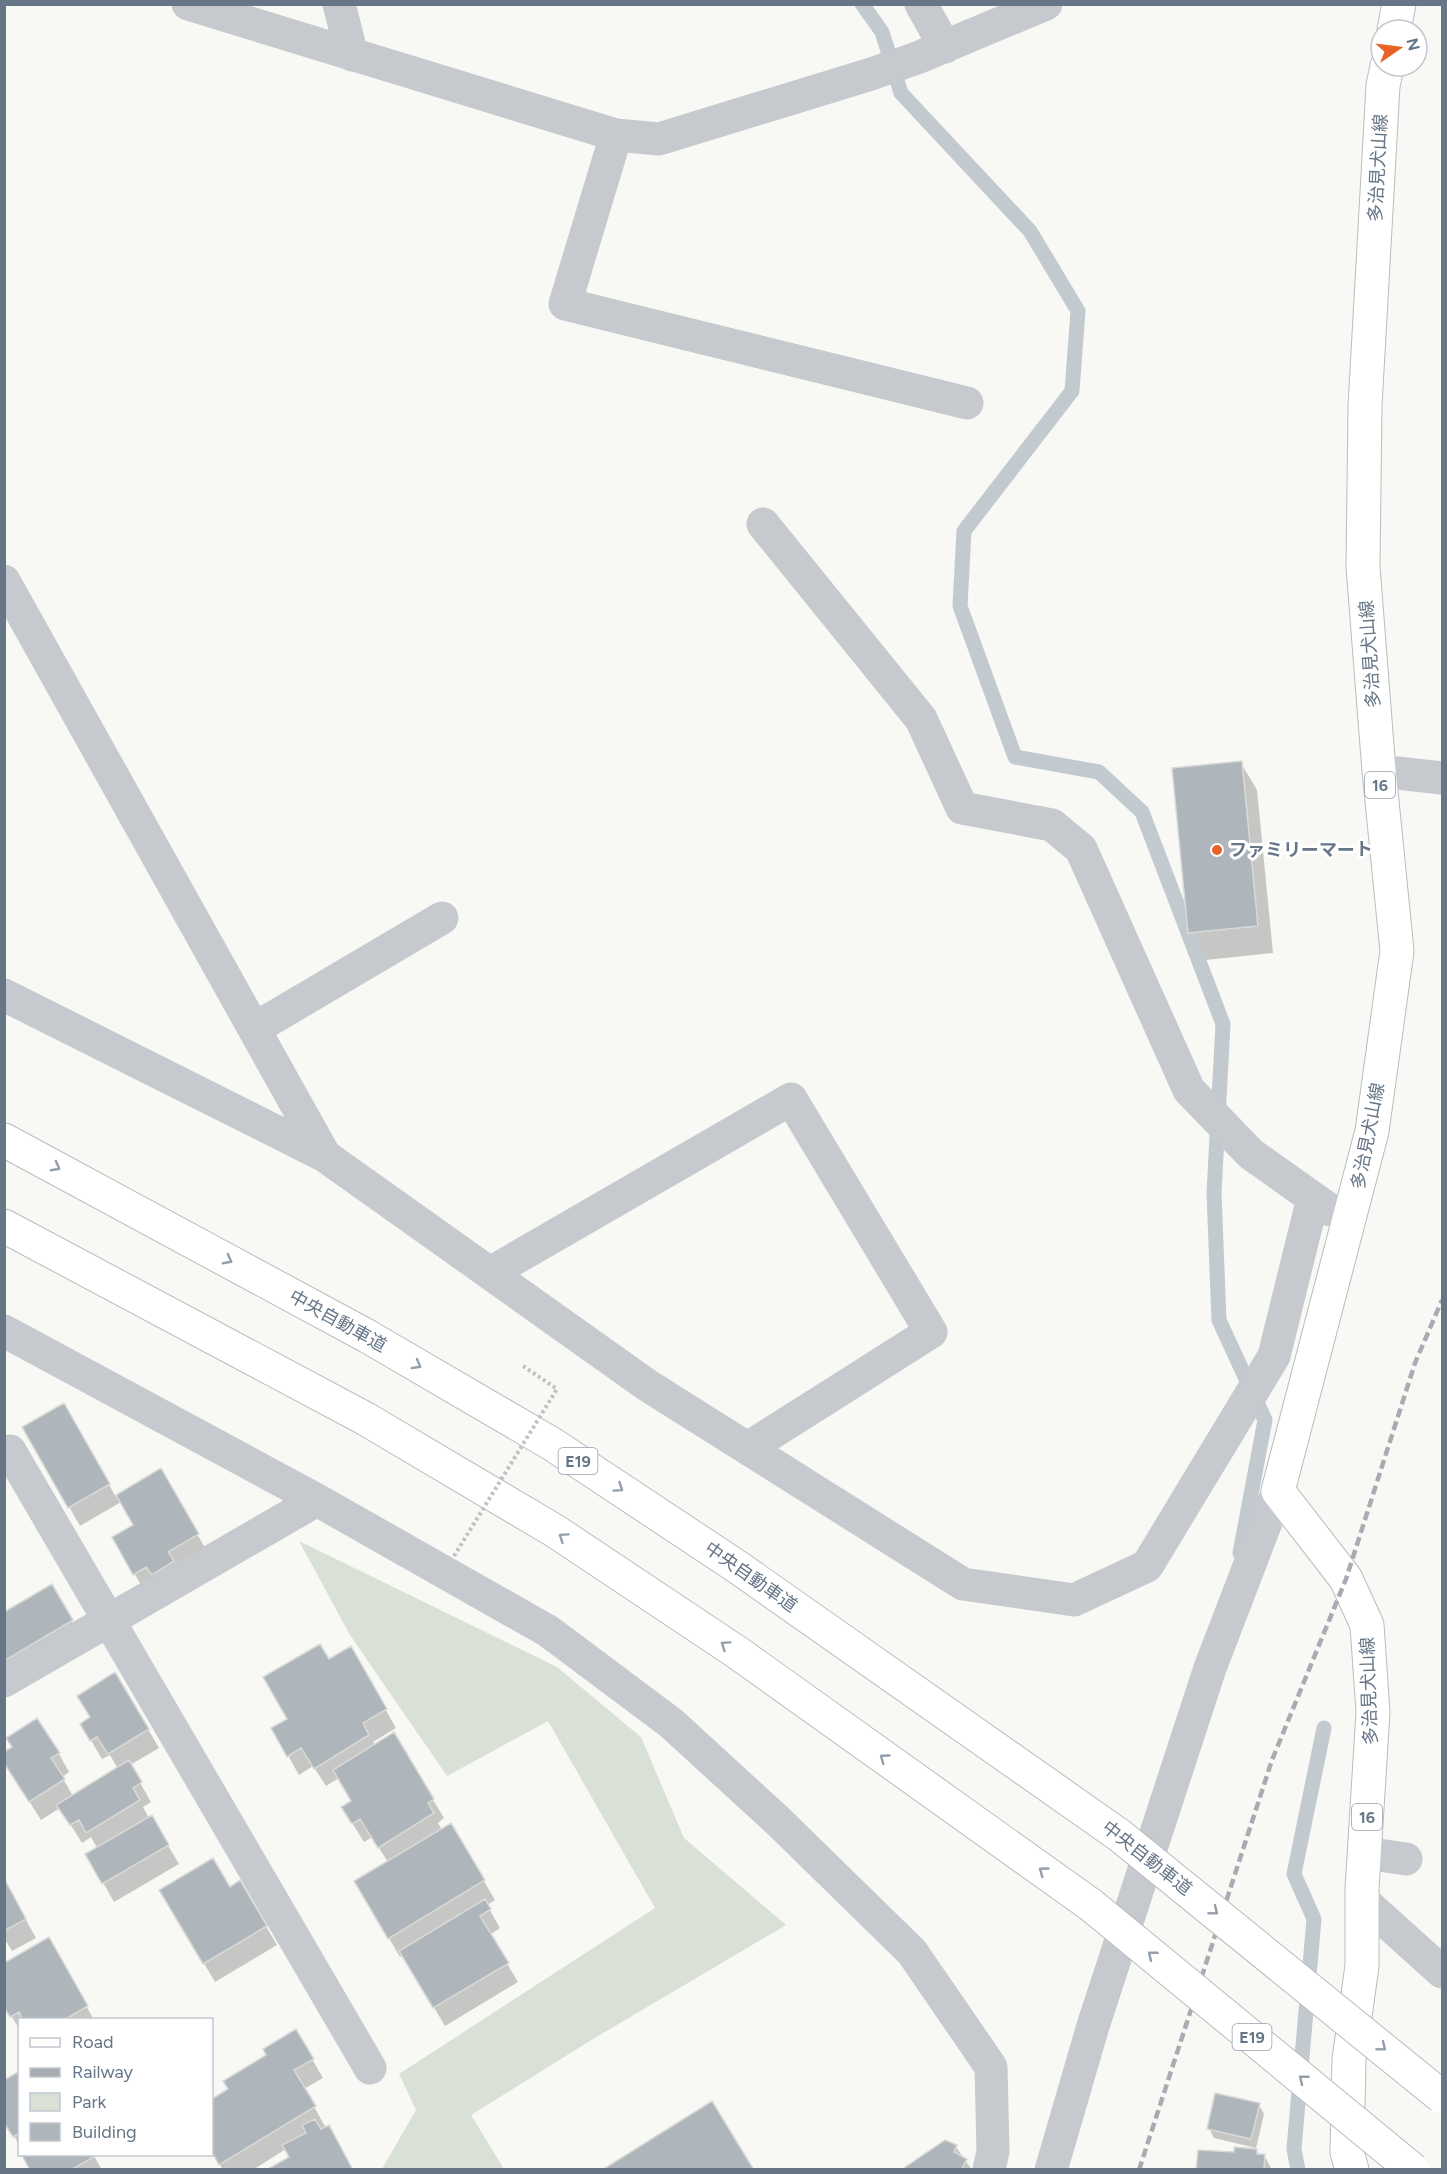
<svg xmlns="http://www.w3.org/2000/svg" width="1447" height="2174" font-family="Figtree,'Noto Sans JP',sans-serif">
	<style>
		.green { fill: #d9e0d6 }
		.shadow { fill: #0003 }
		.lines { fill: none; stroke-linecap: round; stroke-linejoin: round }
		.stream { stroke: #c2cad0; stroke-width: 15 }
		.building { fill: #aeb6bc; stroke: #d9dad7; stroke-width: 1.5 }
		.major-casing { stroke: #b9bdc1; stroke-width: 35 }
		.highway-casing { stroke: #b8bcbf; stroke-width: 35 }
		.path { stroke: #bfc2c4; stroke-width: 4; stroke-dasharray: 3 3; stroke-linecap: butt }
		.minor { stroke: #c6c9cd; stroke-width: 33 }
		.major { stroke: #fff; stroke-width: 33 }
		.highway { stroke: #fff; stroke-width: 33 }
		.rail { stroke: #a6acb2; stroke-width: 4.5; stroke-dasharray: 9 4.5; stroke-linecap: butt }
		.highway-bridge-casing { stroke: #b8bcbf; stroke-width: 35; stroke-linecap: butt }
		.path-bridge { stroke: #bfc2c4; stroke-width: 4; stroke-dasharray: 3 3; stroke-linecap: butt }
		.highway-bridge { stroke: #fff; stroke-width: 33 }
		.oneway { stroke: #949fab }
		.poi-dot { fill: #e76326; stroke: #fff; stroke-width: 2 }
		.labels { text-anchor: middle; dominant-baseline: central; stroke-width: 6; stroke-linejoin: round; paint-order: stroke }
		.shield { fill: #fff; stroke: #949fab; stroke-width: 1.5 }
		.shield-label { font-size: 16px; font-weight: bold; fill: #667687 }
		.street-label { font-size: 18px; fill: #667687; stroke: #fff }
		.poi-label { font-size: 18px; font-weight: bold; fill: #667687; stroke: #fff; text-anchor: start }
	</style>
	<rect width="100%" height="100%" fill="#f8f8f5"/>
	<path class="green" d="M 299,1541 L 557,1667 L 641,1737 L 684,1838 L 786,1925 L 593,2039 L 471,2115 L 504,2169 L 382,2169 L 416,2110 L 399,2074 L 655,1908 L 548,1721 L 447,1776 L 350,1635 Z"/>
	<path class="shadow" d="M 1241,763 L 1257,790 L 1273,953 L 1206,960 L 1190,932 Z
		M 63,1405 L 116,1497 L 160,1470 L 208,1553 L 145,1592 L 114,1538 L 135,1526 L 121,1502 L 80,1526 L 24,1427 Z
		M 51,1586 L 83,1640 L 4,1670 L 4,1614 Z
		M 350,1648 L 396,1728 L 373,1742 L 375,1746 L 393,1734 L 444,1818 L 438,1823 L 442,1830 L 451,1825 L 495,1900 L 487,1905 L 500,1928 L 490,1935 L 518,1982 L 445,2026 L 403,1955 L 400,1957 L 356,1882 L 388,1862 L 372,1837 L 364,1842 L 354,1826 L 343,1807 L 353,1802 L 339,1778 L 326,1786 L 313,1766 L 299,1775 L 273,1729 L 289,1719 L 329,1661 Z
		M 82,1725 L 148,1729 L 159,1748 L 130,1765 L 151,1802 L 143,1807 L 149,1818 L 151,1817 L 179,1864 L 114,1902 L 87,1854 L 97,1848 L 91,1837 L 82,1843 L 60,1808 L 41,1820 L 12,1774 L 59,1754 L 69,1772 L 62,1777 L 73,1796 L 118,1769 L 110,1755 L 102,1759 Z
		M 4,1880 L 36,1938 L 12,1951 L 4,1938 Z
		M 240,1882 L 277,1945 L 215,1982 L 161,1891 L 229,1889 Z
		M 49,1939 L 94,2020 L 20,2020 L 20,2030 L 4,2004 Z
		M 296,2031 L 323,2078 L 304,2089 L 326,2128 L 291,2157 L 286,2149 L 253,2170 L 223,2170 L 212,2151 L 212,2115 L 215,2113 L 212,2108 L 212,2101 L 230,2090 Z
		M 20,2073 L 20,2146 L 4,2120 Z
		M 1259,2105 L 1264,2114 L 1256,2148 L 1214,2138 L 1209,2128 Z
		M 956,2147 L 972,2170 L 904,2170 Z
		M 1256,2150 L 1259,2155 L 1264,2155 L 1272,2170 L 1198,2170 Z
		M 93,2154 L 102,2170 L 31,2170 Z"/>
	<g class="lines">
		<path class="stream" d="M 862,4 L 882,32 L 901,93 L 1030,231 L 1078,311 L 1072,391 L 964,531 L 960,606 L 1015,757 L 1099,772 L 1142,812 L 1223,1024 L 1214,1193 L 1219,1320 L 1265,1420 L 1240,1553
			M 1298,2170 L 1294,2149 L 1314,1919 L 1294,1874 L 1324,1728"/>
	</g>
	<path class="building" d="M 1242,761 L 1258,926 L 1188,933 L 1172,768 Z
		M 64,1403 L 110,1484 L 68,1508 L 22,1427 Z
		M 161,1468 L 199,1534 L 168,1552 L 174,1561 L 152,1575 L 146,1567 L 133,1575 L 112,1537 L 133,1525 L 116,1495 Z
		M 52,1584 L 73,1620 L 4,1661 L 4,1612 Z
		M 320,1644 L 329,1659 L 351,1646 L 387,1709 L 363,1723 L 369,1735 L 314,1769 L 301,1748 L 287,1757 L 271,1728 L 287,1719 L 263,1677 Z
		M 115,1672 L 149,1729 L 108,1754 L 97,1737 L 90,1741 L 80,1724 L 90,1717 L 77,1696 Z
		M 37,1718 L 60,1753 L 51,1758 L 65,1779 L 29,1802 L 4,1763 L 4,1752 L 12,1747 L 6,1738 Z
		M 394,1732 L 434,1799 L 428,1803 L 434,1813 L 378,1848 L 360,1819 L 352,1824 L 341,1807 L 351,1801 L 333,1770 Z
		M 129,1760 L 142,1782 L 133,1788 L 140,1800 L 86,1833 L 79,1820 L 70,1825 L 56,1805 Z
		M 152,1815 L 169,1845 L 102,1884 L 85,1854 Z
		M 451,1823 L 485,1880 L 388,1939 L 354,1881 Z
		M 213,1858 L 230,1887 L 240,1880 L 267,1926 L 203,1964 L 159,1890 Z
		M 4,1878 L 26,1919 L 4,1931 Z
		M 485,1899 L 491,1909 L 480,1916 L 509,1963 L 433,2008 L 399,1951 Z
		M 49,1937 L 88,2006 L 64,2020 L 23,2020 L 19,2012 L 10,2017 L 4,2007 L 4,1963 Z
		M 296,2029 L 314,2059 L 294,2070 L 316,2106 L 219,2165 L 212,2152 L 212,2099 L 228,2089 L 223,2081 L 266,2055 L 263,2049 Z
		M 20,2071 L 20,2133 L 13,2137 L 4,2123 L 4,2080 Z
		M 1215,2093 L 1260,2103 L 1251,2139 L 1207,2129 Z
		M 712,2101 L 754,2170 L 602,2170 Z
		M 315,2119 L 321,2129 L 329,2125 L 353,2170 L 266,2170 L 289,2157 L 282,2145 L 306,2133 L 302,2125 Z
		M 945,2140 L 957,2145 L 954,2152 L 967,2159 L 961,2170 L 901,2170 Z
		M 1234,2147 L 1257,2149 L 1257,2154 L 1265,2154 L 1264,2170 L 1196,2170 L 1198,2150 L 1234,2152 Z
		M 21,2154 L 95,2154 L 95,2156 L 71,2170 L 30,2170 Z"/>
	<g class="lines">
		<g class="major-casing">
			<path id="major" d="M 1394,30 L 1399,4
				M 1352,2170 L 1347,2152 L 1349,2059 L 1362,1966 L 1362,1889 L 1373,1712 L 1367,1625 L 1346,1579 L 1278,1491 L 1372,1131 L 1397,951 L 1379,771 L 1363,567 L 1365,406 L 1383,86 L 1387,66"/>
		</g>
		<g class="highway-casing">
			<path id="highway" d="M 4,1140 L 367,1336 L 552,1444 L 736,1566 L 1119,1835
				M 4,1226 L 366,1419 L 555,1531 L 738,1653 L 1091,1905"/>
		</g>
		<path class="path" d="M 523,1366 L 557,1389"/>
		<path class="minor" d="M 188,4 L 616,135 L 659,139 L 868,75 L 917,58 L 1046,4
			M 339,4 L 352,55
			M 921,4 L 945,47
			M 616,135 L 565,304 L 967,403
			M 763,524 L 921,719 L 962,808 L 1052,825 L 1081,849 L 1189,1090 L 1251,1154 L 1330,1210
			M 4,581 L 325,1156
			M 1379,771 L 1442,778
			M 4,995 L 325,1156 L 647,1385 L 963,1584 L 1074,1600 L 1147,1566 L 1274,1356 L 1313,1198
			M 254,1029 L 442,918
			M 490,1273 L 791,1099 L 931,1332 L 748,1448
			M 4,1331 L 317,1500 L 548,1631 L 671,1723 L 777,1820 L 912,1952 L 991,2067 L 993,2151 L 989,2170
			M 10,1451 L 370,2068
			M 4,1681 L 317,1500
			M 1365,1853 L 1406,1859
			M 1362,1900 L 1442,1972
			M 1051,2170 L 1093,2026 L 1210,1668 L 1278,1491"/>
		<use href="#major" class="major"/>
		<use href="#highway" class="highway"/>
		<path class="rail" d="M 1139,2170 L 1272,1760 L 1346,1579 L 1415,1363 L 1442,1300"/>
		<g class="highway-bridge-casing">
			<path id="highway-bridge" d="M 1119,1835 L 1442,2097
				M 1091,1905 L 1413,2170"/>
		</g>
		<path class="path-bridge" d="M 454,1556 L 557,1389"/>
		<use href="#highway-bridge" class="highway-bridge"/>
	</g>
	<defs><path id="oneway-chevron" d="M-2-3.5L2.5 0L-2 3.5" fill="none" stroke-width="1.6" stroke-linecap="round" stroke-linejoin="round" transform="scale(1.5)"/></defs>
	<g class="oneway">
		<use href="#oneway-chevron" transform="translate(56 1167) rotate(28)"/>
		<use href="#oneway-chevron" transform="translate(228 1260) rotate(28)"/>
		<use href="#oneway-chevron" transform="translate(417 1365) rotate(30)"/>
		<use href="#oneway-chevron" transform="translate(619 1488) rotate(34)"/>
		<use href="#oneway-chevron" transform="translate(563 1537) rotate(-146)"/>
		<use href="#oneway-chevron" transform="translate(725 1645) rotate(-146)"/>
		<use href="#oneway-chevron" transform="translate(884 1758) rotate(-144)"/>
		<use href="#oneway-chevron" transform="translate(1043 1871) rotate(-144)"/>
		<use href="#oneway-chevron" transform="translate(1214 1911) rotate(39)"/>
		<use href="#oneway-chevron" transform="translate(1152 1955) rotate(-141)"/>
		<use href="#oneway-chevron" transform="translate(1382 2047) rotate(39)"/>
		<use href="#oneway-chevron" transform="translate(1303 2079) rotate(-141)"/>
	</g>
	<circle class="poi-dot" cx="1217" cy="850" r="6"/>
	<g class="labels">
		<g class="shield">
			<rect x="1365" y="772" width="30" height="26" rx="4.5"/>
			<rect x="558.5" y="1448" width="39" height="26" rx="4.5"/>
			<rect x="1352" y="1804" width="30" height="26" rx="4.5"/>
			<rect x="1232.5" y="2024" width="39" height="26" rx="4.5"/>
		</g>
		<g class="shield-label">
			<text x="1380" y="785">16</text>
			<text x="578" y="1461">E19</text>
			<text x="1367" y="1817">16</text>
			<text x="1252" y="2037">E19</text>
		</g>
		<g class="street-label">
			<text transform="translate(1378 168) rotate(-87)">多治見犬山線</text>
			<text transform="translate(1370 654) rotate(-94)">多治見犬山線</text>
			<text transform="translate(1368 1136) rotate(-79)">多治見犬山線</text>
			<text transform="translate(338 1321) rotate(29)">中央自動車道</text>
			<text transform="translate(751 1577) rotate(35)">中央自動車道</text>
			<text transform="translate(1369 1691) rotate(-92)">多治見犬山線</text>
			<text transform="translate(1147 1858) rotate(38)">中央自動車道</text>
		</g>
		<g class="poi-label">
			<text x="1229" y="850">ファミリーマート</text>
		</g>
	</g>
	<rect width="1447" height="2174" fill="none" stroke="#667687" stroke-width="12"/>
	<rect x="18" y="2018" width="195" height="138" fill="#ffffff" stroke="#c2c8cf" stroke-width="1.5"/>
	<rect x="30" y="2038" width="30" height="9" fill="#ffffff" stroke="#c2c8cf" stroke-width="1.5"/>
	<text x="72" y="2048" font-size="18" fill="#667687">Road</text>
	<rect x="30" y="2068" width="30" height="9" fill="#a6acb2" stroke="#c2c8cf" stroke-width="1.5"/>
	<text x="72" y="2078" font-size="18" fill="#667687">Railway</text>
	<rect x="30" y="2093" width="30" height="18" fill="#d9e0d6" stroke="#c2c8cf" stroke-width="1.5"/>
	<text x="72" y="2108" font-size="18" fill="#667687">Park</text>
	<rect x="30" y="2123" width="30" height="18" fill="#aeb6bc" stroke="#c2c8cf" stroke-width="1.5"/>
	<text x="72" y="2138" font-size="18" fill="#667687">Building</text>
	<g transform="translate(1399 48) rotate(76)"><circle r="28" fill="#ffffff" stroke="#c2c8cf" stroke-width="1.5"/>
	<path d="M0-4.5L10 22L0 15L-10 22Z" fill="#e76326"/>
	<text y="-9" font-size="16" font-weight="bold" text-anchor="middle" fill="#667687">N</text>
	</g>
</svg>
